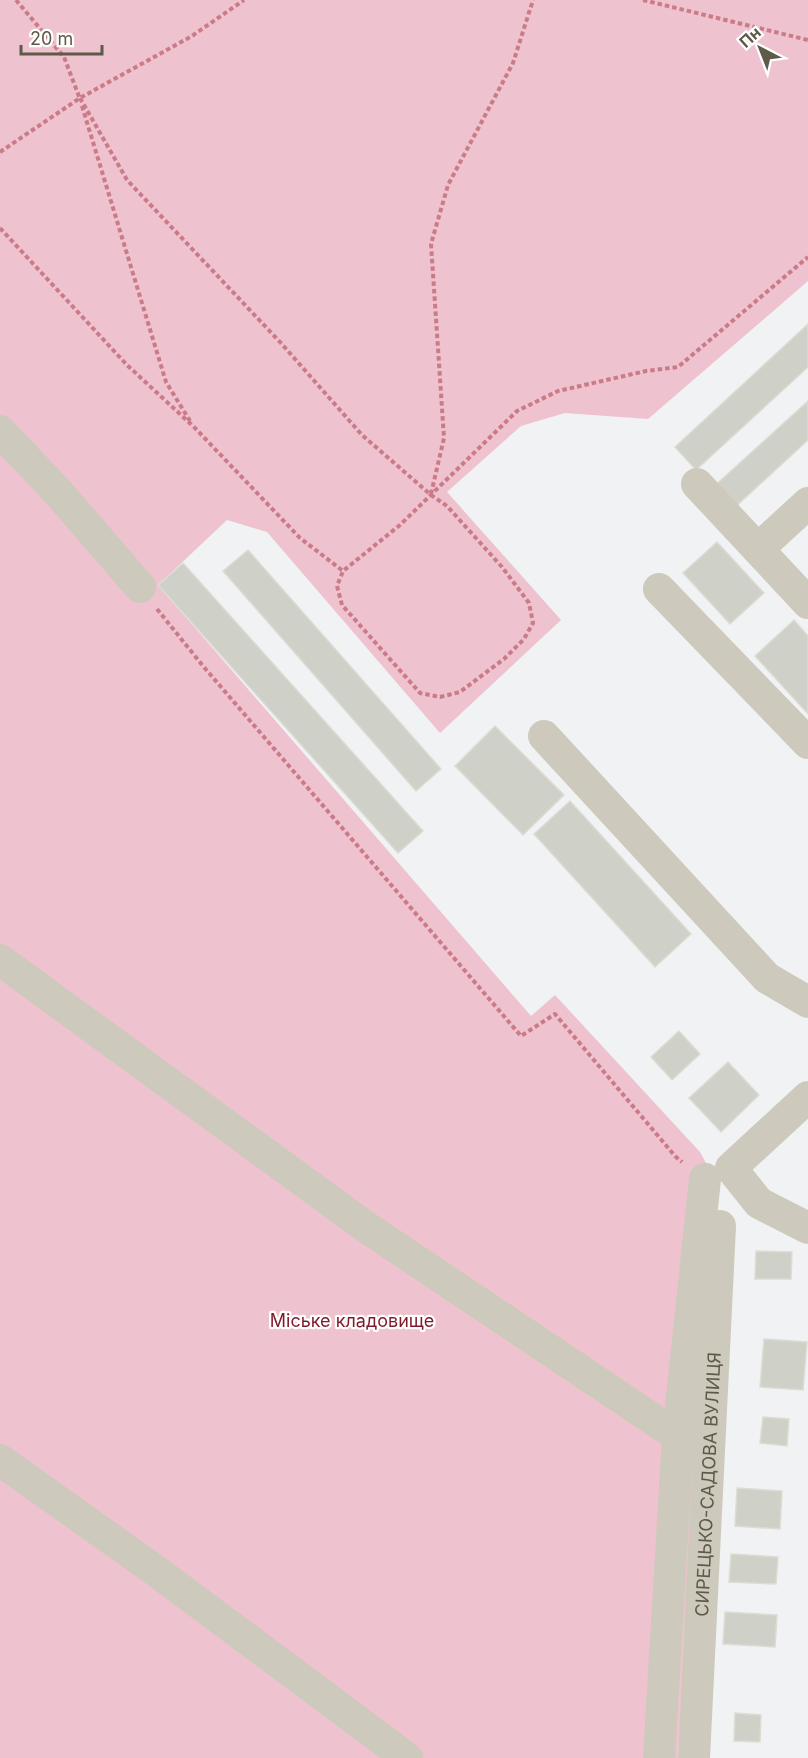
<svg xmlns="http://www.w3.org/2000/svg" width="808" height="1758" font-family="Inter,sans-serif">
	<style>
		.green { fill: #eec2ce }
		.building { fill: #cfd0c8; stroke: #dcdcd5; stroke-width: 1.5 }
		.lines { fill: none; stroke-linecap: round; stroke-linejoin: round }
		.path { stroke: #cb7b88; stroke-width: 4; stroke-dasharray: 4.5 3; stroke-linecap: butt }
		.minor { stroke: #cdcabd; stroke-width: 32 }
		.labels { text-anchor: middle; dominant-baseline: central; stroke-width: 4.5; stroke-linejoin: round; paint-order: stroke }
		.park-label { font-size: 18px; fill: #7e1b2b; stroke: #fff }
		.street-label { font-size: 18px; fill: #5e5a49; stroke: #fff }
	</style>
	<rect width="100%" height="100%" fill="#f1f2f3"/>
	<path class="green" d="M 0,0 L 808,0 L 808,281 L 648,419 L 565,413 L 521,426 L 447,492 L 561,620 L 440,733 L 267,532 L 227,520 L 158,585 L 531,1016 L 555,995 L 700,1152 L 713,1176 L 678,1758 L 0,1758 Z"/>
	<path class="building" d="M 808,324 L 808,367 L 696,470 L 675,447 Z
		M 808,401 L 808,440 L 731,511 L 711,489 Z
		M 717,542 L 764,593 L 730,624 L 683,573 Z
		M 248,550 L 441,769 L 416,791 L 223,571 Z
		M 183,563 L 423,831 L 398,853 L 158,585 Z
		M 794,620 L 808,636 L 808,714 L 755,656 Z
		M 495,726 L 564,795 L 523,835 L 455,766 Z
		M 570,801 L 691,934 L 655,967 L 534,834 Z
		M 679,1031 L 700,1054 L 672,1080 L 651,1057 Z
		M 728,1062 L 759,1095 L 721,1132 L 689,1098 Z
		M 756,1251 L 792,1252 L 791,1279 L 755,1279 Z
		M 764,1339 L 807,1342 L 803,1390 L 760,1387 Z
		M 763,1417 L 789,1419 L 787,1446 L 760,1443 Z
		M 737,1488 L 782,1491 L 780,1529 L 735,1526 Z
		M 731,1554 L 778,1557 L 776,1584 L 729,1582 Z
		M 725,1612 L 777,1615 L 775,1647 L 723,1644 Z
		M 735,1713 L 761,1715 L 760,1742 L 734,1741 Z"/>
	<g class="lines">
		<path class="path" d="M 16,0 L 64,57 L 80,99
			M 643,0 L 808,40
			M 80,98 L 127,180 L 280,342 L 362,435 L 431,495 L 447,506 L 502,567 L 529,603 L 533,623 L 524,639 L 504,659 L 460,692 L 440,697 L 420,693 L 342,605 L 337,586 L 343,571 L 400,525 L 517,411 L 558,391 L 646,371 L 678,367 L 808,257
			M 82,106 L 166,382 L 190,421
			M 0,152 L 80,98 L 192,36 L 244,0
			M 0,228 L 127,365 L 194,427 L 300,538 L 343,571
			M 431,494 L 444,438 L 431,244 L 448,185 L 513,63 L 533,0
			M 157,609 L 203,666 L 521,1036 L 555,1014 L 675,1156 L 682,1162"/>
		<g class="minor">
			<path d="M 0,431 L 56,490 L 140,587"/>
			<path d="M 697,484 L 808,603"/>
			<path d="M 758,549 L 808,503"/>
			<path d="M 659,589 L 808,743"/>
			<path d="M 544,736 L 767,978 L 808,1002"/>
			<path d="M 0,960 L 366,1227 L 678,1436"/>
			<path d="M 808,1097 L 731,1168 L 759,1203 L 808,1228"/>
			<path d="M 0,1460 L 156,1571 L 407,1758"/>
			<path d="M 659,1758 L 678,1436 L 705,1179"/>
			<path id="s1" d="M 694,1758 L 720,1226"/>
		</g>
	</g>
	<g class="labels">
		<g class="park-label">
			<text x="352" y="1320">Міське кладовище</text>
		</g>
		<g class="street-label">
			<text stroke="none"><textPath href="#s1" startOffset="274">СИРЕЦЬКО-САДОВА ВУЛИЦЯ</textPath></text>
		</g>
	</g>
	<g transform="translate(760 48) rotate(318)" stroke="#ffffff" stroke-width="4.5" paint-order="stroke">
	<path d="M0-4.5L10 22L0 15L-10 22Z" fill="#5e5a49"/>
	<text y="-9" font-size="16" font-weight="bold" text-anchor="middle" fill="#5e5a49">Пн</text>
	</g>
	<path d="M21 45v9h81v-9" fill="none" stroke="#5e5a49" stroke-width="3"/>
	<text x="30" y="45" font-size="18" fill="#5e5a49" stroke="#ffffff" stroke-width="4.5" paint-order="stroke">20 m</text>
</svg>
